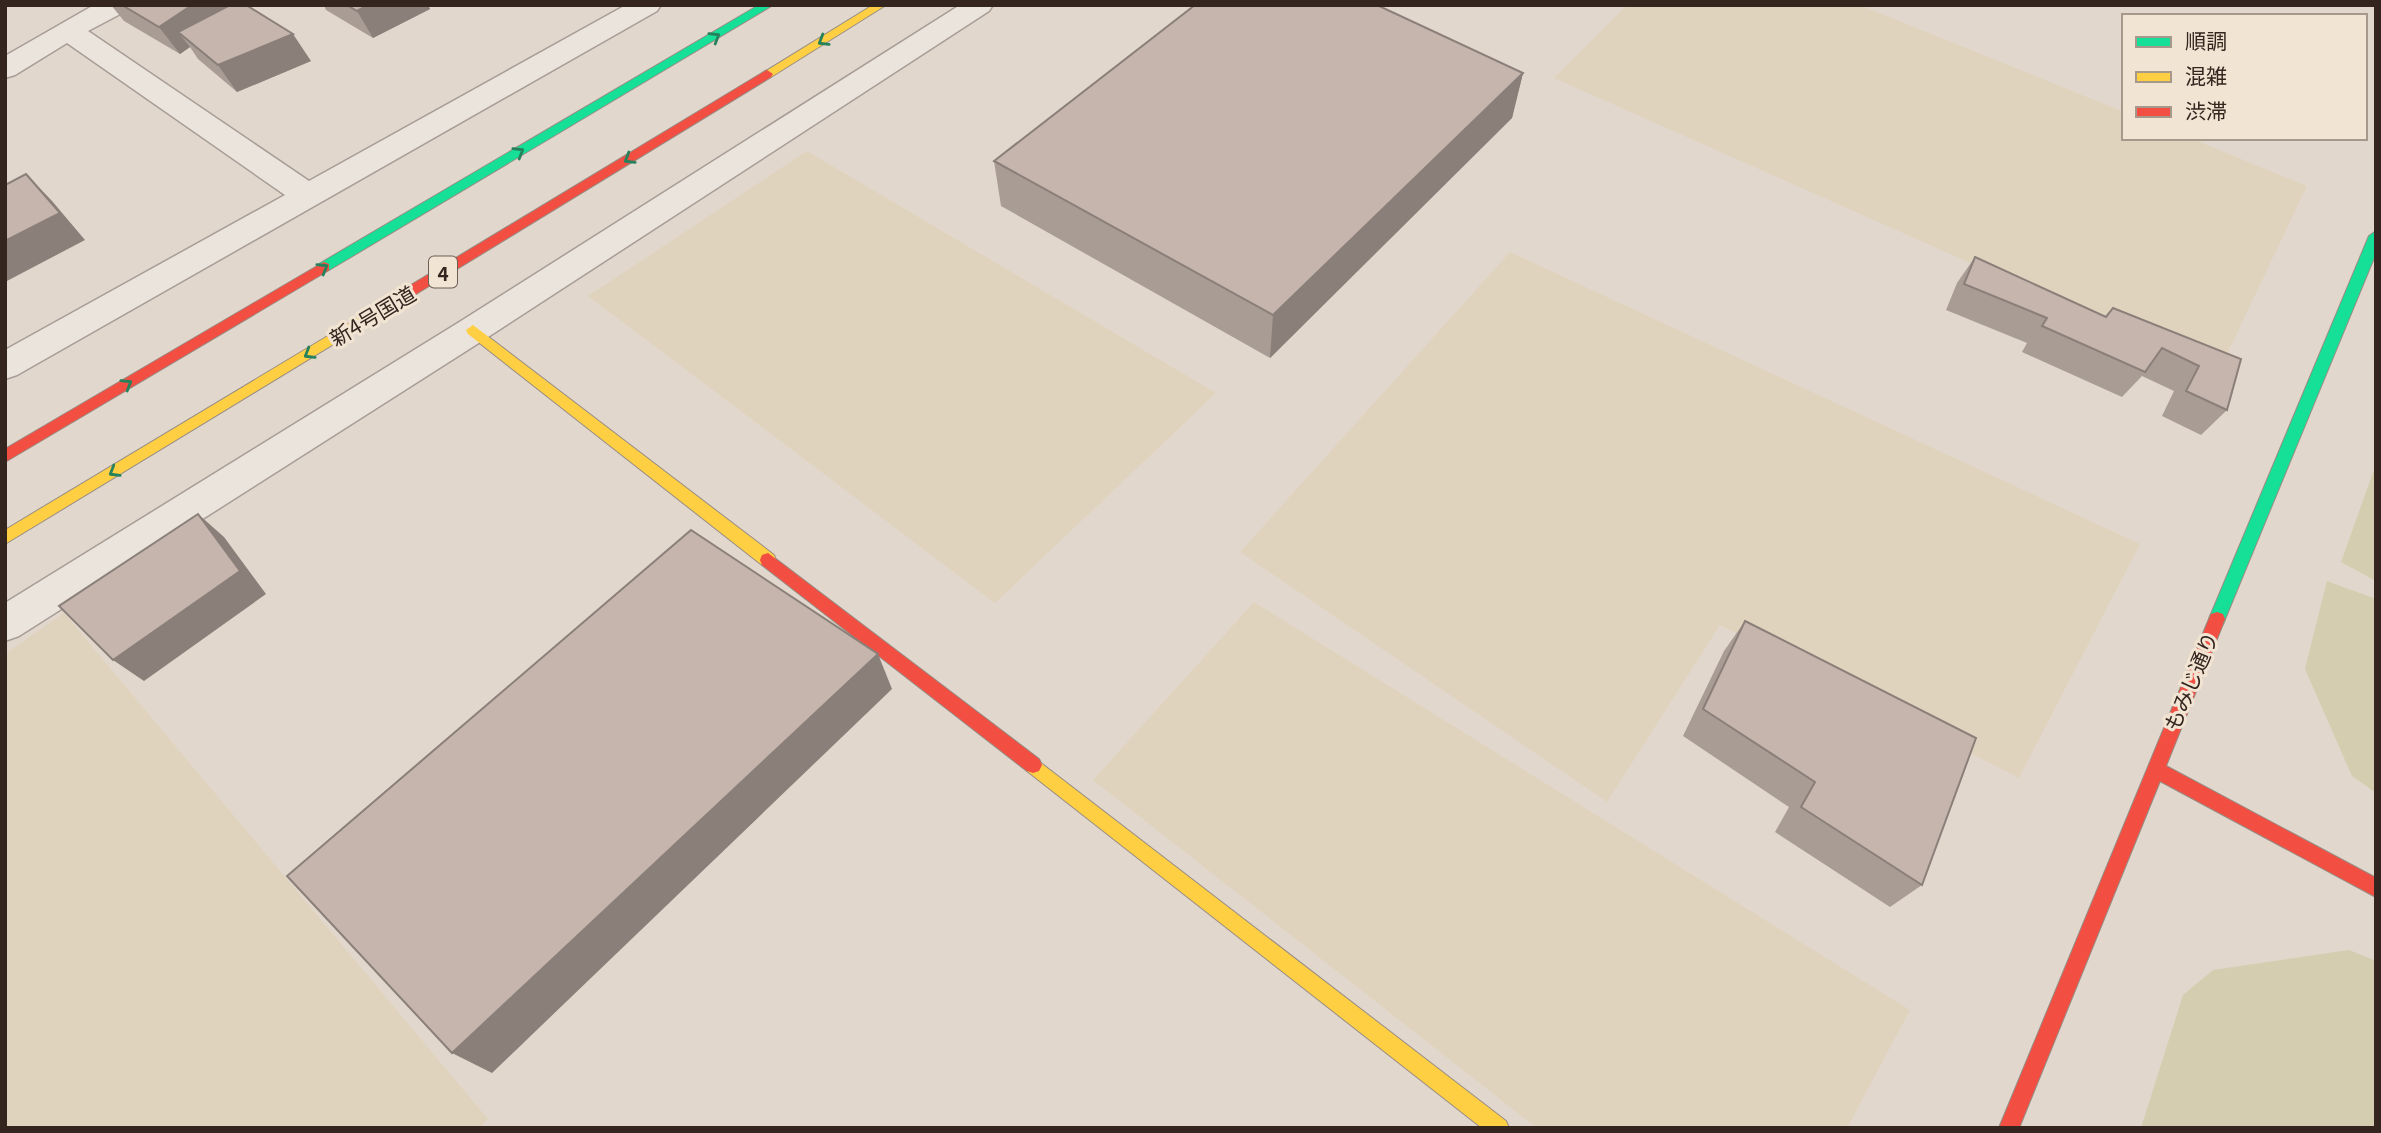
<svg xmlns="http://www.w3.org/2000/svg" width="2381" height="1133" font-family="Georgia,'Noto Sans JP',serif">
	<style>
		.farmland { fill: #e0d3be }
		.green { fill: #d4cdaf }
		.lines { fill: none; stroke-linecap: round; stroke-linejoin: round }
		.street-casing { stroke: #a79d96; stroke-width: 3 }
		.fast-casing { stroke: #978d85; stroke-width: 2 }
		.slow-casing { stroke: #978d85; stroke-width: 2 }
		.jam-casing { stroke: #978d85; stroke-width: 2 }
		.street { fill: #eae4dd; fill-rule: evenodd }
		.fast { fill: #16e098; fill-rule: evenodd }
		.slow { fill: #ffcf43; fill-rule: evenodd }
		.jam { fill: #f24e42; fill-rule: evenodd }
		.wall { fill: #a99c95 }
		.shaded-wall { fill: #8a7f79 }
		.building { fill: #c5b5ad; stroke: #8a7f79; stroke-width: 2 }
		.oneway { stroke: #25825c }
		.labels { text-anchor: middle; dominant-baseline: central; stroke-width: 6; stroke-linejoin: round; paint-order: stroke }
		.shield { fill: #f2e4d3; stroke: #6d5e55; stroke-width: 2 }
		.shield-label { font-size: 19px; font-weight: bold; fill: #34251f }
		.street-label { font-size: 21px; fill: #34251f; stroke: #f2e4d3 }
	</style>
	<rect width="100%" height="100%" fill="#e2d7cc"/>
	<path class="farmland" d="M 1627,5 L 1860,5 L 2124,112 L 2124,138 L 2190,138 L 2307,186 L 2218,373 L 1554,78 Z
		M 807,151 L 1216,393 L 995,603 L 588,296 Z
		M 1510,252 L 2140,544 L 2019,778 L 1720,625 L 1607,802 L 1240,552 Z
		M 1254,602 L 1910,1010 L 1847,1128 L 1537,1128 L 1093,780 Z
		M 64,613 L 488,1119 L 479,1128 L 5,1128 L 5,654 Z"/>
	<path class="green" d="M 2376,464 L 2376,581 L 2341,562 Z
		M 2327,581 L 2376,599 L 2376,793 L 2352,776 L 2305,669 Z
		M 2349,950 L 2376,961 L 2376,1128 L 2141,1128 L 2183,995 L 2213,970 Z"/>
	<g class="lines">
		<g class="street-casing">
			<path id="street" d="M 94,5 L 130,5 L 126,11 L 88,31 L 309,181 L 626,5 L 661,5 L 657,11 L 17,375 L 5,379 L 5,350 L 285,195 L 67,43 L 15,75 L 5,78 L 5,56 Z
				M 960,5 L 993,5 L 989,11 L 485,339 L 19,636 L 5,641 L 5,603 L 461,321 Z"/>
		</g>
		<g class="fast-casing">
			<path id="fast" d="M 759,5 L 773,5 L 329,270 L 319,270 L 319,264 Z
				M 2376,231 L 2376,253 L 2225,619 L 2223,624 L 2217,626 L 2211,624 L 2209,619 L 2369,236 Z"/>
		</g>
		<g class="slow-casing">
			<path id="slow" d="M 873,5 L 886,5 L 771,77 L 767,78 L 761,74 Z
				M 411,286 L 416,288 L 418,291 L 416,294 L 5,544 L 5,530 Z
				M 473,325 L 774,555 L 776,560 L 774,565 L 762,565 L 468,334 L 466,330 Z
				M 1033,757 L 1506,1121 L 1509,1128 L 1482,1128 L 1027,771 L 1024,765 L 1027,759 Z"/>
		</g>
		<g class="jam-casing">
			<path id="jam" d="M 767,70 L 773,74 L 771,77 L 416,294 L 406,294 L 404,291 L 406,288 Z
				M 324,262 L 329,264 L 329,270 L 5,462 L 5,449 Z
				M 768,553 L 1039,759 L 1042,765 L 1039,771 L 1033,773 L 1027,771 L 762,565 L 760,560 L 762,555 Z
				M 2217,612 L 2223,614 L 2225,619 L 2166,766 L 2376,878 L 2376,897 L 2160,781 L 2019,1128 L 1999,1128 L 2209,619 L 2211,614 Z"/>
		</g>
		<use href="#street" class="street"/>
		<use href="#fast" class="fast"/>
		<use href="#slow" class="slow"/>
		<use href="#jam" class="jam"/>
	</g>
	<path class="wall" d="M 111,5 L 246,5 L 311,61 L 237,92 L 198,59 L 190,47 L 180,54 L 124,21 Z
		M 324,5 L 428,5 L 430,9 L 373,38 L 326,10 Z
		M 1523,73 L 1512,118 L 1270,358 L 1001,206 L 994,161 Z
		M 1975,257 L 2105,316 L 2113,308 L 2241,359 L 2227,410 L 2201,435 L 2162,416 L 2174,391 L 2142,376 L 2122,397 L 2022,352 L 2027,343 L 1946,310 L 1957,283 Z
		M 1745,621 L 1922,885 L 1890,907 L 1775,832 L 1789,807 L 1683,736 L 1724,651 Z"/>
	<path class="shaded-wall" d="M 192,5 L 242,5 L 178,32 L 190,47 L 180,54 L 159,27 Z
		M 368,5 L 428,5 L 430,9 L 373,38 L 357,11 Z
		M 293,34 L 311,61 L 237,92 L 218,65 Z
		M 1523,73 L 1512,118 L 1270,358 L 1273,315 Z
		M 26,174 L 52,201 L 85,240 L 5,282 L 5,241 Z
		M 198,514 L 224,537 L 266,594 L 144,681 L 113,660 Z
		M 878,654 L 892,689 L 492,1073 L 452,1053 Z"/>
	<path class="building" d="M 122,5 L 192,5 L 159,27 Z
		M 230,5 L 246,5 L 293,34 L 218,65 L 178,32 Z
		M 347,5 L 368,5 L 357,11 Z
		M 1195,5 L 1377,5 L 1523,73 L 1273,315 L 994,161 Z
		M 26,174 L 60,213 L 5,241 L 5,185 Z
		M 1975,257 L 2106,317 L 2113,308 L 2241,359 L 2227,410 L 2186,391 L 2199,366 L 2162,348 L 2145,372 L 2042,326 L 2047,318 L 1964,284 Z
		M 198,514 L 240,571 L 113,660 L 59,606 Z
		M 691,530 L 878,654 L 452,1053 L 287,876 Z
		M 1745,621 L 1976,738 L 1922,885 L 1801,807 L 1815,782 L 1703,709 Z"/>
	<defs><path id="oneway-chevron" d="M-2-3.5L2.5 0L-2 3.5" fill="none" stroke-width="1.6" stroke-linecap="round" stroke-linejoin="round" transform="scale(1.75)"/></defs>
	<g class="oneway">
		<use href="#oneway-chevron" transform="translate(715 37) rotate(-31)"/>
		<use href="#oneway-chevron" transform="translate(823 41) rotate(149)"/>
		<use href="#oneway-chevron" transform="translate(519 152) rotate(-31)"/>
		<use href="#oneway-chevron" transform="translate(629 159) rotate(149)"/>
		<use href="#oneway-chevron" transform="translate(323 268) rotate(-31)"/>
		<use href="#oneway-chevron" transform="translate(309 354) rotate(149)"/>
		<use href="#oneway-chevron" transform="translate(127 384) rotate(-31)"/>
		<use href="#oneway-chevron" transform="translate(114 472) rotate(149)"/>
	</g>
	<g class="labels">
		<rect class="shield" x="429" y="256.5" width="28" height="31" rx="5"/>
		<g class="shield-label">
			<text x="443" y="272">4</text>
		</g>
		<g class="street-label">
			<text transform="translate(372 315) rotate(-31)">新4号国道</text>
			<text transform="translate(2190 681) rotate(-67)">もみじ通り</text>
		</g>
	</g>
	<rect width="2381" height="1133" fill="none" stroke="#34251f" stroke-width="14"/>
	<rect x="2122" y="14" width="245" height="126" fill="#f2e4d3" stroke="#a6988b" stroke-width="2"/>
	<rect x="2136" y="37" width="35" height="10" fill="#16e098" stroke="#a6988b" stroke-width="2"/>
	<text x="2185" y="49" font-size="21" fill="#34251f">順調</text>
	<rect x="2136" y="72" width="35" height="10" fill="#ffcf43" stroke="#a6988b" stroke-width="2"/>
	<text x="2185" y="84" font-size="21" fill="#34251f">混雑</text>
	<rect x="2136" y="107" width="35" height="10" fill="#f24e42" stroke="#a6988b" stroke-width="2"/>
	<text x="2185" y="119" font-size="21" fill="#34251f">渋滞</text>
</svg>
